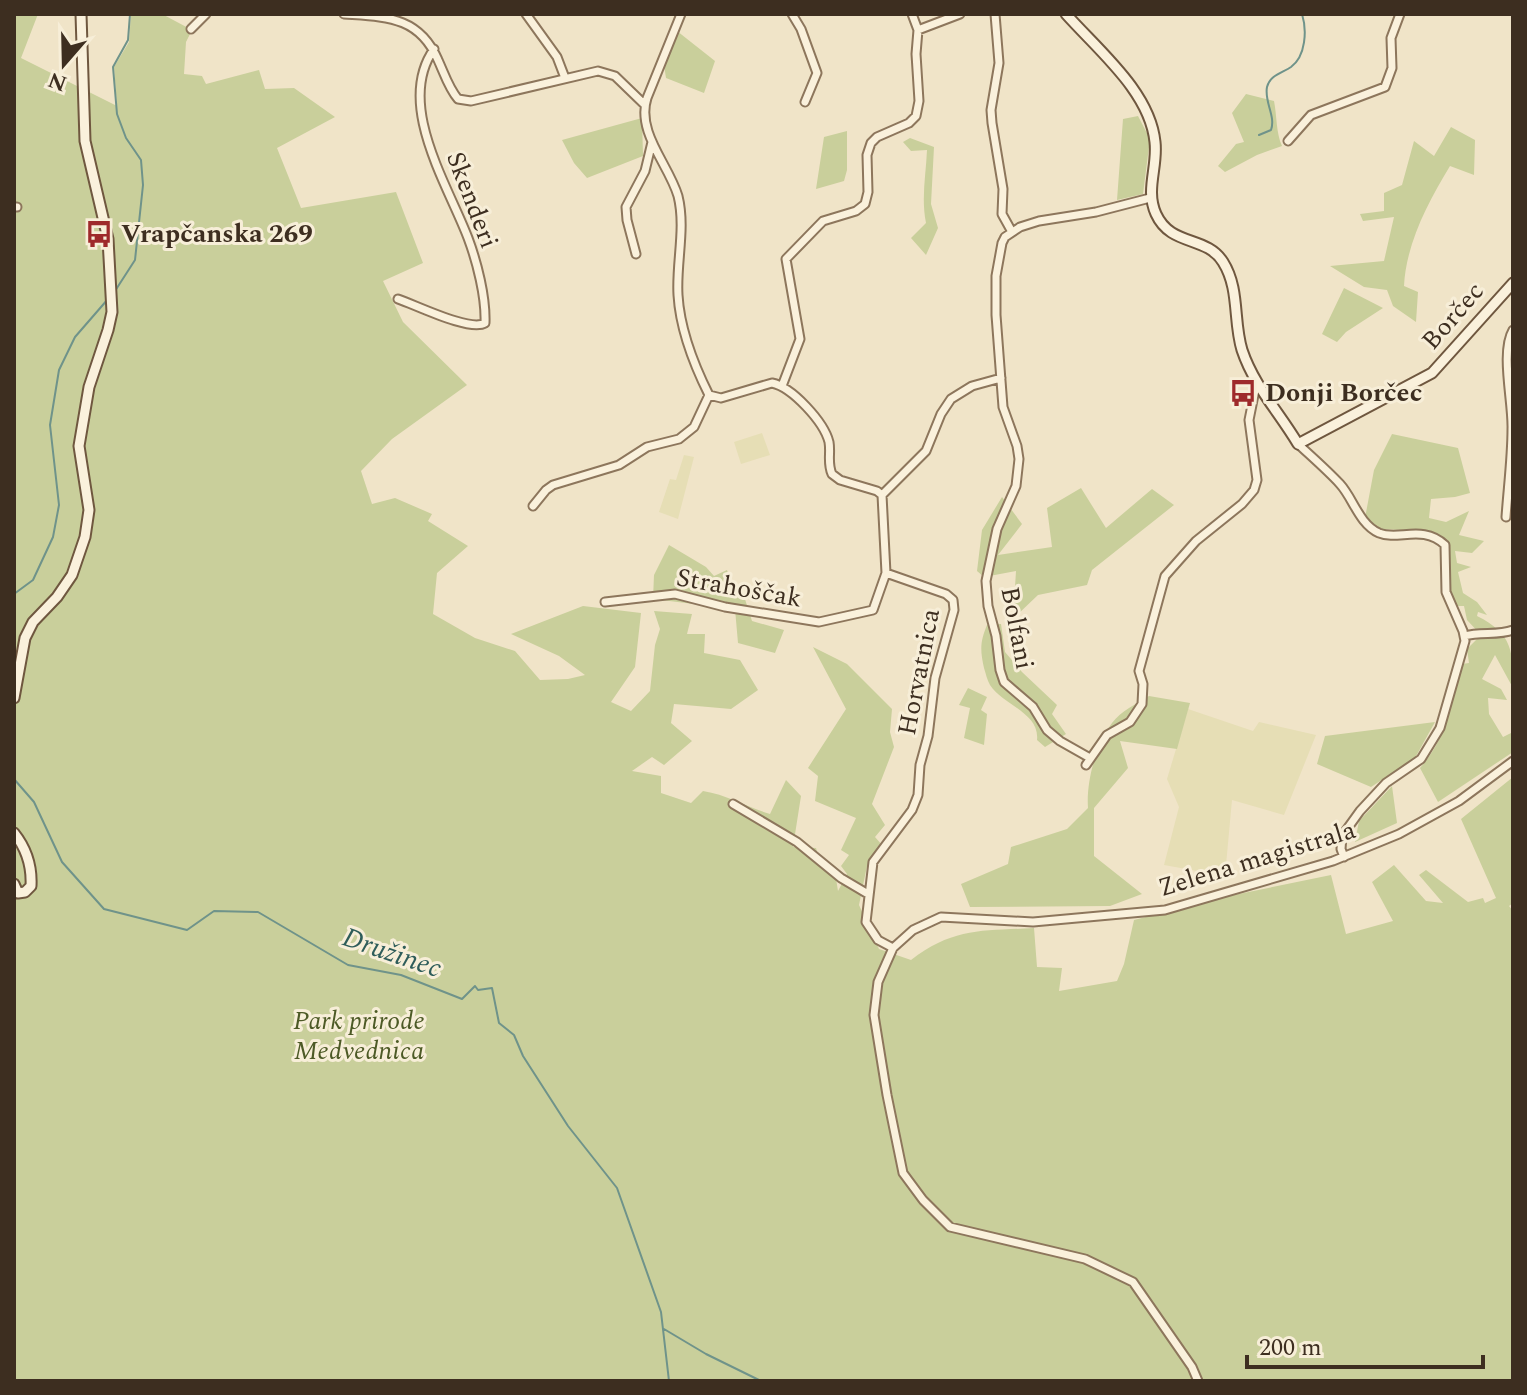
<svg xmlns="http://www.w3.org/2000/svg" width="1527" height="1395" font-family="Spectral,serif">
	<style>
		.farmland { fill: #e6deb5 }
		.green { fill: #c9cf9b }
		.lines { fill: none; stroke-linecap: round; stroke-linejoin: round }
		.stream { stroke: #6f938a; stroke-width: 2 }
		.street-casing { stroke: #8d765c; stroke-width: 11 }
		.secondary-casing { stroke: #6f573f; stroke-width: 13 }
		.street { stroke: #faf1dc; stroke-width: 7 }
		.secondary { stroke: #faf1dc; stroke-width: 9 }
		.labels { text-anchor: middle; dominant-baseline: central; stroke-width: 6; stroke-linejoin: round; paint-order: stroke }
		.street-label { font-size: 26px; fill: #3d2e20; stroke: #f7eed8 }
		.poi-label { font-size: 26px; font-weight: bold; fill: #3d2e20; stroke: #f7eed8; text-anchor: start }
		.park-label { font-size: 26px; font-style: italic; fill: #4d5a26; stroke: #f7eed8 }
		.water-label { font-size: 28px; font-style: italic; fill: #2f5d5a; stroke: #f7eed8 }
	</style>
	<rect width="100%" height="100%" fill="#f0e4c8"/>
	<path class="farmland" d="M 762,433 L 770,455 L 741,464 L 734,442 Z
		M 684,455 L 694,457 L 678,519 L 659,512 L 670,479 L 676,480 Z
		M 1188,709 L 1253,731 L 1259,722 L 1316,735 L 1284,815 L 1232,800 L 1225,876 L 1164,865 L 1179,807 L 1167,779 Z"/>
	<path class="green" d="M 14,14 L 38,14 L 21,58 L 117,106 L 114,67 L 129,42 L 131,14 L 162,14 L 192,30 L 186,42 L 184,74 L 202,76 L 206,84 L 259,70 L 265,89 L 294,88 L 335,117 L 277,148 L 301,208 L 396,192 L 423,263 L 383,281 L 403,322 L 467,385 L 392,439 L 361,471 L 372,504 L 395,498 L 432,514 L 428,521 L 468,546 L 437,573 L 433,614 L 475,638 L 515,651 L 540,680 L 568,679 L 585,675 L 559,656 L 511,634 L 583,606 L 641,613 L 635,667 L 611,702 L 631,711 L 650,691 L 655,645 L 660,629 L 654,611 L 692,614 L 687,634 L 705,634 L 704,653 L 740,660 L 758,690 L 731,709 L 674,704 L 671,723 L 692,741 L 664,765 L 652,757 L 632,771 L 661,776 L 661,793 L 691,803 L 703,791 C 728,795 746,807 770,814 L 786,780 L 801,796 L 793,847 L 816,848 L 819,858 L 834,866 L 838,891 L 847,874 L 841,866 L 849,855 L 841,850 L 856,818 L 815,801 L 818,776 L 808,768 L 846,709 L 813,647 L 847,664 L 892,709 L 890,732 L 894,747 L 872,804 L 885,825 L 875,837 L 882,845 L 867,866 L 859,905 L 879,949 L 911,960 C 954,927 983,931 1034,928 L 1037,967 L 1062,968 L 1059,991 L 1117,981 L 1124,964 L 1134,920 L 1224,897 L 1331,875 L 1346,934 L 1393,921 L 1372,882 L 1394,865 L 1426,901 L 1443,903 L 1419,875 L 1426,870 L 1468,902 L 1483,898 L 1485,903 L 1496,898 L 1461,819 L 1513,777 L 1513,903 L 1509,906 L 1513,911 L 1513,1381 L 14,1381 Z
		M 677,31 L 715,61 L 704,93 L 666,78 L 664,65 Z
		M 1246,94 L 1274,101 C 1277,116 1276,133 1282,146 L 1257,155 L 1225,172 L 1218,166 L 1236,144 L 1244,142 L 1232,113 Z
		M 1138,116 L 1150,139 L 1143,194 L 1117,200 L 1123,119 Z
		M 642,118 L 643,156 L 587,178 L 574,163 L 562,140 Z
		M 1451,127 L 1475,140 L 1474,175 L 1450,166 C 1428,202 1406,244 1404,286 L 1418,292 L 1416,322 L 1393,306 L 1387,290 L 1364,287 L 1330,266 L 1384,261 L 1394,217 L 1363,221 L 1360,214 L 1384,211 L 1384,193 L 1402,185 L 1414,141 L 1434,156 Z
		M 847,131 L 847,170 L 844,181 L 816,189 L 824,137 Z
		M 910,138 L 934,147 L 931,204 L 938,228 L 926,255 L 911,238 L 926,223 C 921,198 926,175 927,150 L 911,151 L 903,142 Z
		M 1344,288 L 1383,308 L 1346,332 L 1337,342 L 1322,334 Z
		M 1392,434 L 1458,448 L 1470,493 L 1455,497 L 1431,499 L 1429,518 L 1446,522 L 1469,511 L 1459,535 L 1484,541 L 1472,553 L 1455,551 L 1457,563 L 1471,567 L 1458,572 L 1463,593 L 1477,602 L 1487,615 L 1478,612 L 1477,616 C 1513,634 1513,651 1513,688 L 1495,655 L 1482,679 L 1501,689 L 1507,700 L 1488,698 L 1489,714 L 1503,737 L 1513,732 L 1513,752 L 1438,802 L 1420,768 C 1448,737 1451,702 1462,664 L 1469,663 L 1467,649 L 1481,635 L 1467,620 L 1464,606 L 1455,606 L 1449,590 L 1448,540 L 1402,530 L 1381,529 L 1365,518 L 1374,470 Z
		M 1081,488 L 1106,528 L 1152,489 L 1174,505 L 1092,570 L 1087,585 L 1038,595 L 1013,619 L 1016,571 L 984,577 L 977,571 L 982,530 L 1002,497 L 1022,524 L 998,555 L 1052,547 L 1047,508 Z
		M 669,545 L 706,567 L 714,576 L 727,570 L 734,593 L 743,593 L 752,621 L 784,630 L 775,653 L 738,643 L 735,609 L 653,599 L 654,575 Z
		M 1001,624 L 1005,652 L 1022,672 L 1057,705 L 1052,714 L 1066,734 L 1045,747 L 1037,740 C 1040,713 1003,705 990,685 C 987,680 986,674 984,668 C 980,650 980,642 987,625 Z
		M 968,688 L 987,697 L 981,710 L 987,714 L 984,745 L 964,738 L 970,708 L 959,705 Z
		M 1149,696 L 1190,703 L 1177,749 L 1120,741 L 1128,768 L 1094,808 L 1094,856 L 1142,894 L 1110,906 L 970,907 L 961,884 L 1008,864 L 1011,847 L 1067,829 L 1088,808 C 1086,782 1096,744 1112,723 C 1121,711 1136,704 1149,696 Z
		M 1435,722 L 1415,758 L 1371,787 L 1317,764 L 1325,736 Z
		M 1392,786 L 1397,823 L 1355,842 L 1359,821 Z"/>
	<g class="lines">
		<path class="stream" d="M 1259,135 L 1271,130 C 1276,116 1264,102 1267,87 C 1270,75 1282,73 1291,67 C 1306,56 1307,30 1302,14
			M 115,291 L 135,260 L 143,185 L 141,160 L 126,138 L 117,114 L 113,67 L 128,40 L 130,14
			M 14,594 L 33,580 L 53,537 L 59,505 L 50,425 L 59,370 L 75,337 L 108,299
			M 14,779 L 34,802 L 62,862 L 104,909 L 187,930 L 214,911 L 258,912 L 348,965 L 401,975 L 462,999 L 475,986 L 478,990 L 492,988 L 499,1023 L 514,1035 L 523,1056 L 568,1126 L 617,1188 L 661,1312 L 669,1381
			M 664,1329 L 706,1354 L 761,1381"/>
		<g class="street-casing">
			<path id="street" d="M 344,14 C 386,17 419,16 438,60 C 444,73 449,89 458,99 L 471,101 L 598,71 L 615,76 L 645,105
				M 526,14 L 557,57 L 565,78
				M 792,14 L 801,29 L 817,73 L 805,102
				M 995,14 L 999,63 L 991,110 L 992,123 L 1003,189 L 1002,214 L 1012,232
				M 191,29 L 206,14
				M 918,30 L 960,14
				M 1288,141 L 1311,115 L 1385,87 L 1392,68 L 1391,38 L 1400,14
				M 14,207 L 17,207
				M 636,254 L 627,220 L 626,207 L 645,171 L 652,142
				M 398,299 C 416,305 470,332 485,323 C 486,297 477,262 468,238 C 448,185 395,104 434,49
				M 782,386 L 800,339 L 786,259 L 823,221 L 856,211 L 865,204 L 868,192 L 867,155 L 871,143 L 877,137 L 909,123 L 916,116 L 919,101 L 916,54 L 918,30 L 912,14
				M 1298,444 C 1312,457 1327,470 1340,484 C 1353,498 1359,524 1379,533 C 1398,541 1423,524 1445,545 L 1446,592 L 1463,631 L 1465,641 L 1440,728 L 1421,759 L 1386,783 L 1360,811 L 1342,836 L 1341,849 L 1344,857
				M 882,495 L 926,451 L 941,414 L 951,399 L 972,386 L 1001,378
				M 533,506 L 546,490 L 553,485 L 619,465 L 647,447 L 679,439 L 694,427 L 709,395
				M 1506,517 C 1508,488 1512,458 1512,429 C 1513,402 1500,352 1513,330
				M 886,573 L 946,594 L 953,600 L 954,610 L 935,678 L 928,736 L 920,765 L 918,795 L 912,810 L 873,862 L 866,922 L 878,940 L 893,948
				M 605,602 L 675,594 L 725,607 L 819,622 L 873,610 L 886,573 L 882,495 L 877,491 L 840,480 L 832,474 C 827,463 831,453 829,442 C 824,422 792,387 772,383 L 721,398 L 709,395 C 694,365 680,329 678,295 C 676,263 686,228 678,196 C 669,165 636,132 647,98 L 681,14
				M 1464,636 C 1481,631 1497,636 1513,630
				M 1090,758 L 1060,741 L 1047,730 L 1033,707 L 1004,682 L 1000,670 L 996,636 L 988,606 L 986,581 L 997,529 L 1016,486 L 1019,459 L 1017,446 L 1003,407 L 996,315 L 996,276 L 1002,243 L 1005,237 L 1020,227 L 1039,221 L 1096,212 L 1150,198
				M 1086,765 L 1107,735 L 1130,722 L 1142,704 L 1143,684 L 1139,671 L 1165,576 L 1196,541 L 1242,504 L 1254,490 L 1257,480 L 1249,420 L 1256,385
				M 733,804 L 797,842 L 841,878 L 868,894
				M 1198,1381 L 1192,1367 L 1133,1282 L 1085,1259 L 950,1227 L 923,1200 L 903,1173 L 887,1095 L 874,1015 L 878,982 L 893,948 L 913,930 L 941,917 L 1033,922 L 1165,910 L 1333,861 L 1399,834 L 1459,801 L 1513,761"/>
		</g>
		<g class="secondary-casing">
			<path id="secondary" d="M 1066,14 C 1099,51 1150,92 1155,142 C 1158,167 1145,190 1156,214 C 1171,247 1206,235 1223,262 C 1240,289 1233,321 1242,350 C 1254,386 1279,412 1298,444 L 1432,373 L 1513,283
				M 14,698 L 25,638 L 33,622 L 57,597 L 72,575 L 85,537 L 89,510 L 79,446 L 89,387 L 108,330 L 112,312 L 108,239 L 85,141 L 81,14
				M 14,833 C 26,848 32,867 31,886 L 25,892 L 18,893 L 14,884"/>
		</g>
		<use href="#street" class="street"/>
		<use href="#secondary" class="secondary"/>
	</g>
	<defs>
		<g id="bus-bare" transform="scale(2.16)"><path d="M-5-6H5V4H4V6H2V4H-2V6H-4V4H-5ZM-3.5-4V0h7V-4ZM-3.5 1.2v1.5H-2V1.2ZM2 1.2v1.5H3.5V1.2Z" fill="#9e2a2b" stroke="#f7eed8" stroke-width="2.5" paint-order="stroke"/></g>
	</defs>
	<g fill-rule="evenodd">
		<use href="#bus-bare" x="99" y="234"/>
		<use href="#bus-bare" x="1243" y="393"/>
	</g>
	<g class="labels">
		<g class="street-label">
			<text transform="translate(472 200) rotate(69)">Skenderi</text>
			<text transform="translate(1453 316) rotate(-49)">Borčec</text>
			<text transform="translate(739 588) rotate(10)">Strahoščak</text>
			<text transform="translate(1017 628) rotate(79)">Bolfani</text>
			<text transform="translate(919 672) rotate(-79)">Horvatnica</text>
			<text transform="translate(1257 859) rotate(-17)">Zelena magistrala</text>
		</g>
		<g class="poi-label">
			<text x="121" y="234">Vrapčanska 269</text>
			<text x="1265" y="393">Donji Borčec</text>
		</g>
		<g class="park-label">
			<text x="359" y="1021">Park prirode<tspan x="359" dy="30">Medvednica</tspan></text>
		</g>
		<g class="water-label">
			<text transform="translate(392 953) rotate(19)">Družinec</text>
		</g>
	</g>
	<rect width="1527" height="1395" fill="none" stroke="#3d2e20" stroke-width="32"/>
	<g transform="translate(64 64) rotate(200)" stroke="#f7eed8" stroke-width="6" paint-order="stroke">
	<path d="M0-6L14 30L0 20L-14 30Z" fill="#3d2e20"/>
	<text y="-12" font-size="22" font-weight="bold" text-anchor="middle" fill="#3d2e20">N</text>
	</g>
	<path d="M1247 1355v12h236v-12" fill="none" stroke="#3d2e20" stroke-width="4"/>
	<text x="1259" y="1355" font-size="24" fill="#3d2e20" stroke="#f7eed8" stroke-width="6" paint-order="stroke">200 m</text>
</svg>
